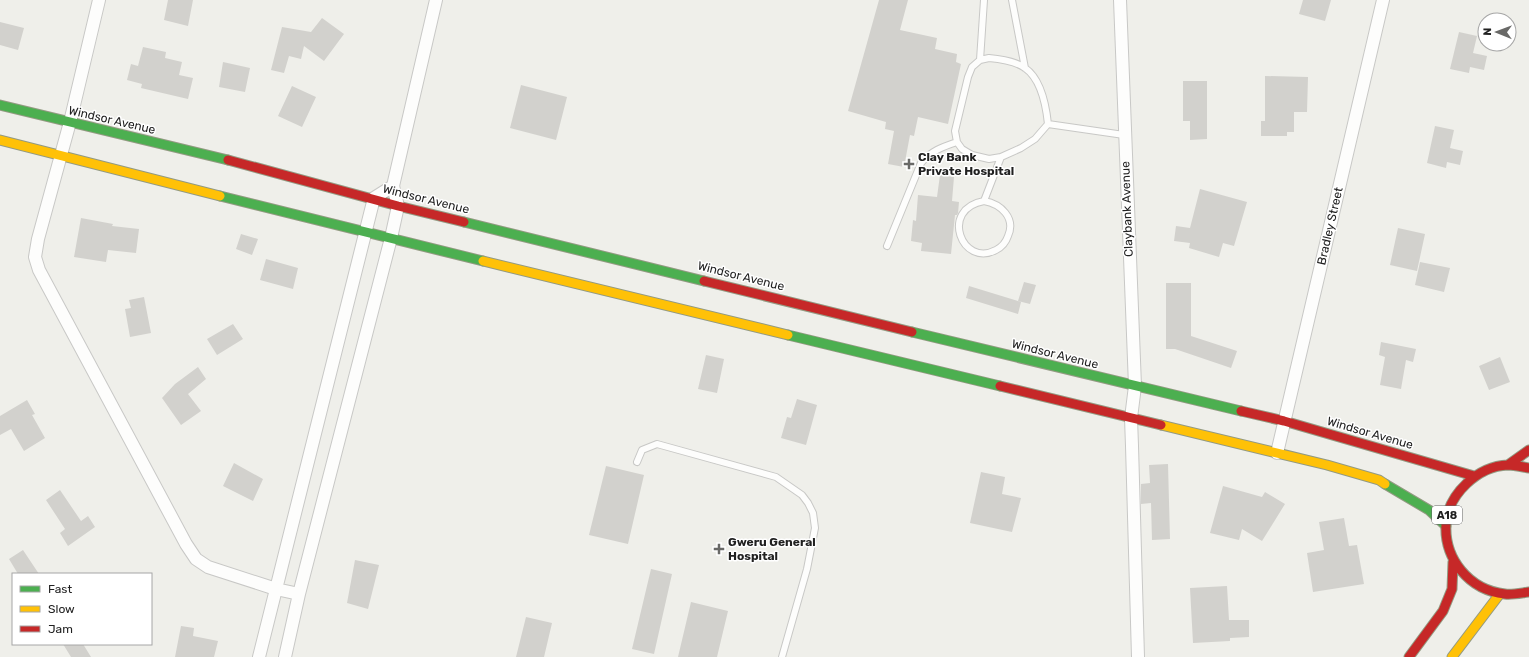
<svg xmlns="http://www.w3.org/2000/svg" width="1529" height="657" font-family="Rubik,sans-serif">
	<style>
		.building { fill: #d2d1cd }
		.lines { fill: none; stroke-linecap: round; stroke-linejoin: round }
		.lane-casing { stroke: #c8c8c6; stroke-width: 8 }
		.street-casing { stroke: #c8c8c6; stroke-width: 14 }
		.fast-casing { stroke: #939a82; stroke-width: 11 }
		.slow-casing { stroke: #939a82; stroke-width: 11 }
		.jam-casing { stroke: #939a82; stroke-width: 11 }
		.lane { stroke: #fdfdfc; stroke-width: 6 }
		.street { stroke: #fdfdfc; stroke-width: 12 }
		.fast { stroke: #4caf50; stroke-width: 9 }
		.slow { stroke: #ffc107; stroke-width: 9 }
		.jam { stroke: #c62828; stroke-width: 9 }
		.poi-dot { fill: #696967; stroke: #fff; stroke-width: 1.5 }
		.labels { text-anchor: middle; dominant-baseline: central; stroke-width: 3; stroke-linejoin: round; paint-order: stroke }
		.shield { fill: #fff; stroke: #646464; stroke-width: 1 }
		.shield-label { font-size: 11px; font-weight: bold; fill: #212121 }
		.street-label { font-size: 12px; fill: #212121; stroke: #fff }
		.poi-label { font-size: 12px; font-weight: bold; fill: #212121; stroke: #fff; text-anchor: start }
	</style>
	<rect width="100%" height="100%" fill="#efefea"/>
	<path class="building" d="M 168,0 L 193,0 L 188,26 L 164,20 Z
		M 879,0 L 908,0 L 900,30 L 937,38 L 935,49 L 957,54 L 956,62 L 961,64 L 948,124 L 918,117 L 914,136 L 910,135 L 904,167 L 888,164 L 894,131 L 885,129 L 886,122 L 848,111 Z
		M 1303,0 L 1331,0 L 1325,21 L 1299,14 Z
		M 322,18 L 344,34 L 324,61 L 304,46 L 301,59 L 289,56 L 284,73 L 271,70 L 282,27 L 311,32 Z
		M 0,22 L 24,28 L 18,50 L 0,45 Z
		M 1459,32 L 1477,36 L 1473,53 L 1487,56 L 1484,70 L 1470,67 L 1469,73 L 1450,69 Z
		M 143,47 L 166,52 L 165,58 L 182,62 L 179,75 L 193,78 L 188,99 L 141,88 L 142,84 L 127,80 L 131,64 L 138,66 Z
		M 223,62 L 250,68 L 245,92 L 219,87 Z
		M 1265,76 L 1308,77 L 1307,112 L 1294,112 L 1294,132 L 1287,132 L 1287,136 L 1261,136 L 1261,121 L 1265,121 Z
		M 1183,81 L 1207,81 L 1207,139 L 1190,140 L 1190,121 L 1183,121 Z
		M 521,85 L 567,97 L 556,140 L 510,128 Z
		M 292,86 L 316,97 L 302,127 L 278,116 Z
		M 1435,126 L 1454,130 L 1450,148 L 1463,151 L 1460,165 L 1447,162 L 1446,168 L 1427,163 Z
		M 940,175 L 954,177 L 952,201 L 959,202 L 958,213 L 957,215 L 955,215 L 951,254 L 921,251 L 922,243 L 911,241 L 913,220 L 916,221 L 918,195 L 937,197 Z
		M 1200,189 L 1247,202 L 1234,246 L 1223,243 L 1219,257 L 1189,248 L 1190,243 L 1174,241 L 1176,226 L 1190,228 Z
		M 81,218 L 113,224 L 112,226 L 139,229 L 136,253 L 108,250 L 106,262 L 74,257 Z
		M 1398,228 L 1425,234 L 1417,271 L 1390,265 Z
		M 241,234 L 258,239 L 252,255 L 236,249 Z
		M 266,259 L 298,268 L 293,289 L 260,280 Z
		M 1420,262 L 1450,268 L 1444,292 L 1415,285 Z
		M 1024,282 L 1036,285 L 1030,304 L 1018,301 Z
		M 1166,283 L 1191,283 L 1191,336 L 1237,351 L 1231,368 L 1175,349 L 1166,349 Z
		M 969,286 L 1021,302 L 1018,314 L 966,298 Z
		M 144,297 L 151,333 L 130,337 L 125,309 L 131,308 L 129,300 Z
		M 233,324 L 243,339 L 217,355 L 207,339 Z
		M 1381,342 L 1416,349 L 1413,362 L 1406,360 L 1401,389 L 1380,385 L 1385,357 L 1379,355 Z
		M 706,355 L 724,359 L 717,393 L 698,389 Z
		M 1500,357 L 1510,382 L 1489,390 L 1479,366 Z
		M 198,367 L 206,379 L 188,394 L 201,411 L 181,425 L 162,398 L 175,384 Z
		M 797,399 L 817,405 L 806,445 L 781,438 L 787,417 L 791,418 Z
		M 27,400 L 35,414 L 32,415 L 45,438 L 24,451 L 11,429 L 0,435 L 0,416 Z
		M 234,463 L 263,479 L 253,501 L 223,486 Z
		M 1168,464 L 1170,539 L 1152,540 L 1151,503 L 1141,504 L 1141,484 L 1150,483 L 1149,465 Z
		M 606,466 L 644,475 L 628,544 L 589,535 Z
		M 981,472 L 1005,477 L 1002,494 L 1021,498 L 1012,532 L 970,523 Z
		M 1223,486 L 1262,497 L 1265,492 L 1285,504 L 1262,541 L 1242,529 L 1239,540 L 1210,533 Z
		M 60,490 L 81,521 L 88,516 L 95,527 L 68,546 L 60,533 L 65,529 L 46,500 Z
		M 1344,518 L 1349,546 L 1357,545 L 1364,584 L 1313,592 L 1307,553 L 1324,550 L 1319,522 Z
		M 23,550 L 39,574 L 18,574 L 9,559 Z
		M 355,560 L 379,565 L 368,609 L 347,603 Z
		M 651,569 L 672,574 L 654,654 L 632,649 Z
		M 1227,586 L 1229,620 L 1249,620 L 1249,637 L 1230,638 L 1230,641 L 1193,643 L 1190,588 Z
		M 691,602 L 728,611 L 717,657 L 678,657 Z
		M 526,617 L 552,623 L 544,657 L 516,657 Z
		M 181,626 L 194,628 L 193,636 L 218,641 L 214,657 L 175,657 Z
		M 63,644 L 83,644 L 91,657 L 71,657 Z"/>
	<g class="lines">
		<g class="lane-casing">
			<path id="lane" d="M 1012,0 L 1025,68
				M 989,58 C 1001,59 1015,61 1025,68 C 1041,79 1046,105 1048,124 L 1035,139 L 1021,148 L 1001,157 L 989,159 L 972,155 L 962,149 L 957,142 L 955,131 L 968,77 L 972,67 L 980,60 Z
				M 980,60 L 984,0
				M 1048,124 L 1124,135
				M 984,201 C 1001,204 1016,218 1008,236 C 1006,242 1002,247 996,250 C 962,268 939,209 984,201 L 1001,157
				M 887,246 L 921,163 C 931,151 942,147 957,142
				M 637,462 L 642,450 L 657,444 L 776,477 L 802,495 L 808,503 L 813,513 L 815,528 L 807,569 L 782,657"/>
		</g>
		<g class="street-casing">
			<path id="street" d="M 99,0 L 70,122 L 38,239 L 35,257 L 39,270 L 186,544 L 196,559 L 208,567 L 276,589 L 299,594
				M 1120,0 L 1135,386 L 1131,418 L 1132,446 L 1138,657
				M 1277,453 L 1383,0
				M 259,657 L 374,198 L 393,186
				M 285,657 L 299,594 L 391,238 L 398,206 L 393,186 L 436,0"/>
		</g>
		<g class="fast-casing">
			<path id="fast" d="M 0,105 L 228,160
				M 220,196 L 483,261
				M 464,222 L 704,281
				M 912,332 L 1241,411
				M 788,335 L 1000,386
				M 1385,484 L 1429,510 L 1446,526"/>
		</g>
		<g class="slow-casing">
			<path id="slow" d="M 0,140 L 220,196
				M 483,261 L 788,335
				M 1161,425 L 1327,465 L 1379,480 L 1385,484
				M 1452,657 L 1499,595"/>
		</g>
		<g class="jam-casing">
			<path id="jam" d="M 228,160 L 398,206 L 464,222
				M 704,281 L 912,332
				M 1000,386 L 1161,425
				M 1241,411 L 1284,421 L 1474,476
				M 1508,465 L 1529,450
				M 1529,468 C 1522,467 1515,465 1508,465 C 1478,466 1448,494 1446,524 C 1444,559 1469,590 1505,594 C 1512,595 1521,593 1529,592
				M 1409,657 L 1443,611 L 1452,589 L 1453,562"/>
		</g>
		<use href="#lane" class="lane"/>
		<use href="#street" class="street"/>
		<use href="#fast" class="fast"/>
		<use href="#slow" class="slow"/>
		<use href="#jam" class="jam"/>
	</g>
	<g class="poi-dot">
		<path d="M907 158h4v4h4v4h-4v4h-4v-4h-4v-4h4z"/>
		<path d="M717 543h4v4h4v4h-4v4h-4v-4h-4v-4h4z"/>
	</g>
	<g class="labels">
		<rect class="shield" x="1432" y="506" width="30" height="18" rx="3"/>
		<g class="shield-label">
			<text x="1447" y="515">A18</text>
		</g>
		<g class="street-label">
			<text transform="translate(112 120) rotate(13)">Windsor Avenue</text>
			<text transform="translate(426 199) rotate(14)">Windsor Avenue</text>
			<text transform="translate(1127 209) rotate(-92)">Claybank Avenue</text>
			<text transform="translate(1330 226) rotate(-77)">Bradley Street</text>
			<text transform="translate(741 276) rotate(14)">Windsor Avenue</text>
			<text transform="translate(1055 354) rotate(14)">Windsor Avenue</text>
			<text transform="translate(1370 433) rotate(16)">Windsor Avenue</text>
		</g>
		<g class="poi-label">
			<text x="918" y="157">Clay Bank<tspan x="918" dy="14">Private Hospital</tspan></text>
			<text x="728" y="542">Gweru General<tspan x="728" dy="14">Hospital</tspan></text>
		</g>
	</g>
	<rect x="12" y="573" width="140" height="72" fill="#ffffff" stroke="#a6a6a6"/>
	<rect x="20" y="586" width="20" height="6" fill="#4caf50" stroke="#a6a6a6"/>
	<text x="48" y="593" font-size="12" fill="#212121">Fast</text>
	<rect x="20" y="606" width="20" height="6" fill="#ffc107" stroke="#a6a6a6"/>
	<text x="48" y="613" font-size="12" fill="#212121">Slow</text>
	<rect x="20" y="626" width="20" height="6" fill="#c62828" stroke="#a6a6a6"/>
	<text x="48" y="633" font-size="12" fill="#212121">Jam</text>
	<g transform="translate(1497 32) rotate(271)"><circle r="19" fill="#ffffff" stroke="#a6a6a6"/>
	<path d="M0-3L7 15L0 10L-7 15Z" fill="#696967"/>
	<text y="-6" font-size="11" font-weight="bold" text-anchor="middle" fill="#212121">N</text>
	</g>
</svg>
